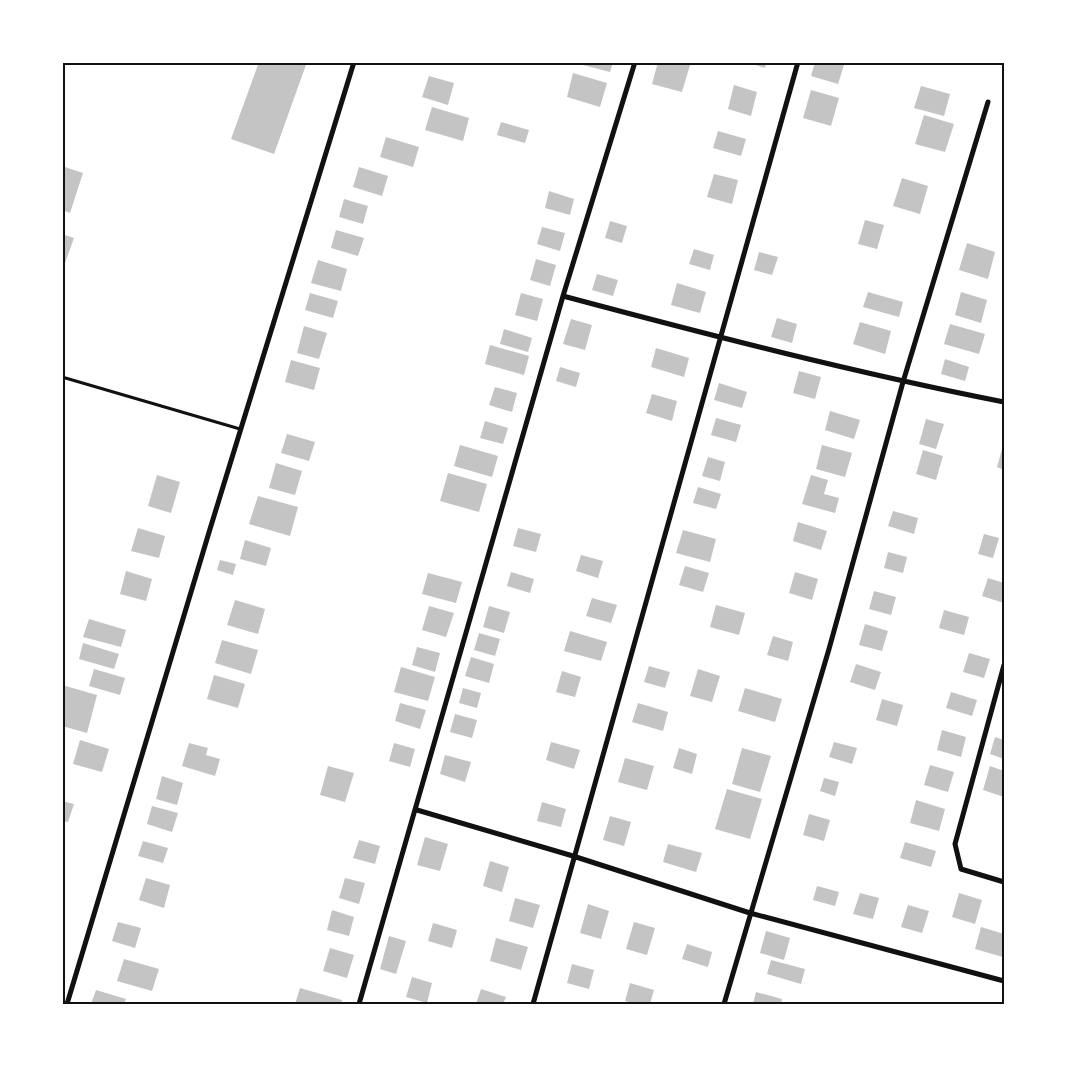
<svg xmlns="http://www.w3.org/2000/svg" width="1067" height="1067" font-family="Manrope,sans-serif">
	<style>
		.building { fill: #c4c4c4 }
		.lines { fill: none; stroke-linecap: round; stroke-linejoin: round }
		.service { stroke: #111; stroke-width: 3 }
		.minor { stroke: #111; stroke-width: 5 }
		.neatline { fill: none; stroke: #111; stroke-width: 2 }
	</style>
	<rect width="100%" height="100%" fill="#fff"/>
	<path class="building" d="M 259,62 L 307,62 L 274,154 L 231,139 Z
		M 584,62 L 613,62 L 610,72 L 583,65 Z
		M 658,62 L 690,65 L 682,92 L 652,84 Z
		M 747,62 L 766,62 L 765,68 Z
		M 815,62 L 845,62 L 838,84 L 811,76 Z
		M 573,73 L 607,83 L 600,107 L 567,97 Z
		M 429,76 L 454,83 L 448,105 L 422,97 Z
		M 734,85 L 757,92 L 751,116 L 728,109 Z
		M 921,86 L 950,94 L 944,116 L 914,108 Z
		M 811,90 L 839,98 L 831,126 L 803,118 Z
		M 432,107 L 469,118 L 463,141 L 425,130 Z
		M 924,115 L 954,124 L 945,152 L 915,144 Z
		M 501,122 L 529,130 L 525,143 L 497,135 Z
		M 718,131 L 746,139 L 741,156 L 713,148 Z
		M 386,137 L 419,147 L 413,167 L 380,157 Z
		M 62,166 L 83,173 L 70,213 L 62,210 Z
		M 359,167 L 388,176 L 382,196 L 353,187 Z
		M 714,174 L 738,180 L 732,204 L 707,197 Z
		M 902,178 L 928,186 L 920,214 L 893,206 Z
		M 549,191 L 574,199 L 570,215 L 545,208 Z
		M 344,199 L 368,206 L 363,224 L 339,217 Z
		M 865,220 L 884,225 L 877,249 L 858,244 Z
		M 610,221 L 627,226 L 622,243 L 605,238 Z
		M 542,227 L 565,233 L 560,251 L 537,244 Z
		M 336,230 L 364,238 L 358,256 L 331,248 Z
		M 62,234 L 74,238 L 63,269 L 62,269 Z
		M 967,243 L 995,252 L 988,279 L 959,270 Z
		M 694,249 L 714,255 L 710,270 L 689,264 Z
		M 759,252 L 778,257 L 772,275 L 754,270 Z
		M 536,259 L 556,265 L 550,286 L 530,280 Z
		M 318,260 L 347,269 L 341,291 L 311,283 Z
		M 597,274 L 618,280 L 613,296 L 592,290 Z
		M 677,283 L 706,292 L 700,313 L 671,305 Z
		M 868,292 L 903,302 L 899,317 L 863,307 Z
		M 961,292 L 987,300 L 981,323 L 955,315 Z
		M 310,293 L 338,301 L 333,318 L 305,310 Z
		M 521,293 L 543,299 L 537,321 L 515,315 Z
		M 777,318 L 797,324 L 792,343 L 771,337 Z
		M 571,319 L 592,325 L 585,350 L 563,344 Z
		M 860,322 L 891,331 L 885,354 L 853,344 Z
		M 950,324 L 985,334 L 979,354 L 944,344 Z
		M 304,326 L 327,333 L 319,359 L 297,353 Z
		M 504,329 L 532,338 L 528,352 L 500,344 Z
		M 490,345 L 529,356 L 524,375 L 485,364 Z
		M 656,348 L 689,358 L 684,377 L 651,367 Z
		M 945,359 L 969,367 L 965,381 L 941,374 Z
		M 291,360 L 320,368 L 314,390 L 285,382 Z
		M 560,367 L 580,373 L 576,387 L 556,381 Z
		M 799,371 L 821,377 L 815,399 L 793,393 Z
		M 719,383 L 747,392 L 742,408 L 714,400 Z
		M 495,387 L 517,393 L 512,412 L 489,405 Z
		M 652,394 L 677,401 L 672,421 L 646,413 Z
		M 830,411 L 860,420 L 854,439 L 825,430 Z
		M 716,418 L 741,425 L 736,442 L 711,435 Z
		M 926,419 L 944,424 L 936,449 L 919,444 Z
		M 485,421 L 508,428 L 503,444 L 480,438 Z
		M 287,434 L 315,442 L 309,461 L 281,453 Z
		M 460,445 L 498,456 L 492,477 L 454,466 Z
		M 822,445 L 852,453 L 845,477 L 816,469 Z
		M 1002,449 L 1004,450 L 1004,470 L 997,467 Z
		M 923,450 L 943,456 L 936,480 L 916,474 Z
		M 708,457 L 725,462 L 720,481 L 702,476 Z
		M 276,463 L 302,471 L 295,495 L 269,488 Z
		M 448,473 L 487,484 L 479,512 L 440,501 Z
		M 157,475 L 180,482 L 171,513 L 148,506 Z
		M 811,475 L 828,480 L 824,494 L 839,498 L 835,513 L 802,504 Z
		M 698,487 L 721,494 L 716,509 L 693,503 Z
		M 258,496 L 298,507 L 290,536 L 249,524 Z
		M 893,511 L 918,518 L 914,534 L 888,526 Z
		M 798,522 L 827,531 L 821,550 L 793,541 Z
		M 138,528 L 165,536 L 159,558 L 131,551 Z
		M 518,528 L 541,534 L 536,552 L 513,546 Z
		M 683,530 L 716,539 L 710,562 L 676,553 Z
		M 984,534 L 999,538 L 993,558 L 978,554 Z
		M 245,540 L 271,548 L 266,566 L 240,559 Z
		M 888,552 L 907,557 L 903,573 L 884,568 Z
		M 581,555 L 603,561 L 598,578 L 576,571 Z
		M 220,560 L 236,564 L 233,575 L 217,570 Z
		M 685,566 L 709,573 L 703,592 L 679,585 Z
		M 126,571 L 152,579 L 146,601 L 120,594 Z
		M 511,572 L 534,579 L 530,593 L 507,586 Z
		M 795,572 L 818,579 L 812,600 L 789,593 Z
		M 428,573 L 462,582 L 456,603 L 422,594 Z
		M 988,578 L 1004,583 L 1004,603 L 982,596 Z
		M 874,591 L 896,597 L 891,615 L 869,609 Z
		M 592,598 L 617,605 L 611,623 L 586,616 Z
		M 235,600 L 265,609 L 258,634 L 227,625 Z
		M 716,605 L 745,613 L 739,635 L 710,627 Z
		M 429,606 L 454,613 L 446,637 L 422,630 Z
		M 489,606 L 510,612 L 504,633 L 483,627 Z
		M 944,610 L 969,617 L 964,635 L 939,628 Z
		M 89,619 L 126,630 L 121,647 L 83,637 Z
		M 865,624 L 888,631 L 882,651 L 859,645 Z
		M 570,631 L 607,642 L 601,661 L 564,651 Z
		M 479,633 L 500,639 L 495,656 L 474,650 Z
		M 773,636 L 793,642 L 788,661 L 767,655 Z
		M 222,640 L 258,650 L 251,674 L 215,663 Z
		M 83,643 L 119,654 L 114,669 L 79,659 Z
		M 417,647 L 440,653 L 435,672 L 412,665 Z
		M 969,653 L 990,659 L 984,678 L 963,672 Z
		M 471,657 L 494,664 L 489,683 L 465,676 Z
		M 856,664 L 881,672 L 875,690 L 850,682 Z
		M 649,666 L 670,672 L 665,688 L 644,682 Z
		M 401,667 L 435,677 L 428,701 L 394,692 Z
		M 94,669 L 125,678 L 120,695 L 89,686 Z
		M 698,669 L 720,676 L 712,702 L 690,696 Z
		M 562,671 L 581,677 L 575,697 L 556,692 Z
		M 214,675 L 245,684 L 238,708 L 207,699 Z
		M 62,685 L 97,695 L 87,733 L 62,726 Z
		M 463,688 L 481,693 L 477,708 L 459,703 Z
		M 745,688 L 782,699 L 775,722 L 738,711 Z
		M 951,692 L 977,700 L 972,716 L 946,708 Z
		M 882,699 L 903,705 L 897,726 L 876,720 Z
		M 400,703 L 426,710 L 420,729 L 395,721 Z
		M 638,703 L 668,712 L 663,731 L 632,722 Z
		M 455,714 L 477,720 L 472,738 L 450,732 Z
		M 942,730 L 966,737 L 961,757 L 937,750 Z
		M 995,737 L 1004,740 L 1004,759 L 990,754 Z
		M 80,740 L 109,749 L 102,772 L 73,764 Z
		M 551,742 L 580,750 L 574,769 L 546,760 Z
		M 834,742 L 857,748 L 852,764 L 829,757 Z
		M 189,743 L 208,748 L 206,755 L 220,759 L 215,776 L 182,766 Z
		M 394,743 L 415,749 L 410,767 L 389,761 Z
		M 679,748 L 697,754 L 692,774 L 673,768 Z
		M 742,748 L 771,756 L 760,792 L 732,784 Z
		M 445,755 L 471,762 L 465,782 L 440,774 Z
		M 625,758 L 654,766 L 647,790 L 618,782 Z
		M 930,765 L 954,772 L 948,792 L 924,785 Z
		M 328,766 L 354,773 L 345,802 L 320,795 Z
		M 990,766 L 1004,771 L 1004,797 L 983,790 Z
		M 162,776 L 183,783 L 177,805 L 156,799 Z
		M 824,778 L 839,782 L 835,796 L 820,791 Z
		M 727,789 L 762,799 L 750,839 L 715,829 Z
		M 916,800 L 945,809 L 939,831 L 910,823 Z
		M 62,801 L 74,804 L 68,822 L 62,821 Z
		M 542,802 L 566,809 L 561,827 L 537,821 Z
		M 152,806 L 178,813 L 172,832 L 147,824 Z
		M 809,814 L 830,820 L 824,841 L 803,835 Z
		M 610,816 L 631,822 L 624,846 L 603,840 Z
		M 425,837 L 448,844 L 440,871 L 417,865 Z
		M 359,840 L 380,846 L 375,864 L 353,858 Z
		M 143,841 L 168,848 L 163,863 L 138,856 Z
		M 905,842 L 936,851 L 931,867 L 900,858 Z
		M 668,844 L 702,853 L 696,872 L 663,862 Z
		M 490,861 L 509,867 L 502,892 L 483,886 Z
		M 146,878 L 170,885 L 164,908 L 139,900 Z
		M 345,878 L 365,883 L 359,904 L 339,898 Z
		M 817,886 L 839,892 L 835,906 L 813,900 Z
		M 860,893 L 879,898 L 873,919 L 853,914 Z
		M 959,893 L 982,900 L 975,924 L 952,917 Z
		M 515,898 L 540,905 L 533,928 L 509,921 Z
		M 588,904 L 609,911 L 601,939 L 580,933 Z
		M 908,905 L 929,911 L 922,933 L 901,927 Z
		M 332,910 L 354,917 L 349,936 L 327,930 Z
		M 118,922 L 141,928 L 135,948 L 112,941 Z
		M 634,922 L 655,928 L 647,955 L 626,949 Z
		M 433,923 L 457,930 L 452,948 L 428,941 Z
		M 981,927 L 1004,934 L 1003,957 L 975,949 Z
		M 766,931 L 790,938 L 784,960 L 760,953 Z
		M 389,936 L 406,941 L 396,974 L 380,969 Z
		M 496,938 L 528,947 L 521,970 L 490,961 Z
		M 687,944 L 712,952 L 708,967 L 682,959 Z
		M 330,948 L 354,955 L 347,978 L 323,971 Z
		M 124,959 L 159,969 L 152,991 L 117,981 Z
		M 771,960 L 805,969 L 801,984 L 767,974 Z
		M 572,964 L 594,970 L 589,989 L 567,983 Z
		M 412,977 L 432,983 L 427,1003 L 406,997 Z
		M 630,983 L 654,990 L 650,1004 L 636,1004 L 625,1001 Z
		M 300,988 L 342,1000 L 341,1004 L 295,1004 Z
		M 481,989 L 506,997 L 503,1004 L 476,1004 Z
		M 96,990 L 126,999 L 124,1004 L 91,1004 Z
		M 756,992 L 782,999 L 781,1004 L 753,1004 Z"/>
	<g class="lines">
		<path class="service" d="M 62,377 L 240,429"/>
		<path class="minor" d="M 563,296 C 709,335 856,373 1004,402
			M 1004,665 L 955,844 L 961,869 L 1004,882
			M 417,810 L 573,856 L 750,913 L 1004,981
			M 67,1004 L 210,529 L 354,62
			M 359,1004 L 563,296 L 635,62
			M 533,1004 L 798,62
			M 724,1004 L 829,649 L 903,382 L 988,102"/>
	</g>
	<rect width="1067" height="1067" fill="none" stroke="#ffffff" stroke-width="128"/>
	<rect x="64" y="64" width="939" height="939" class="neatline"/>
</svg>
